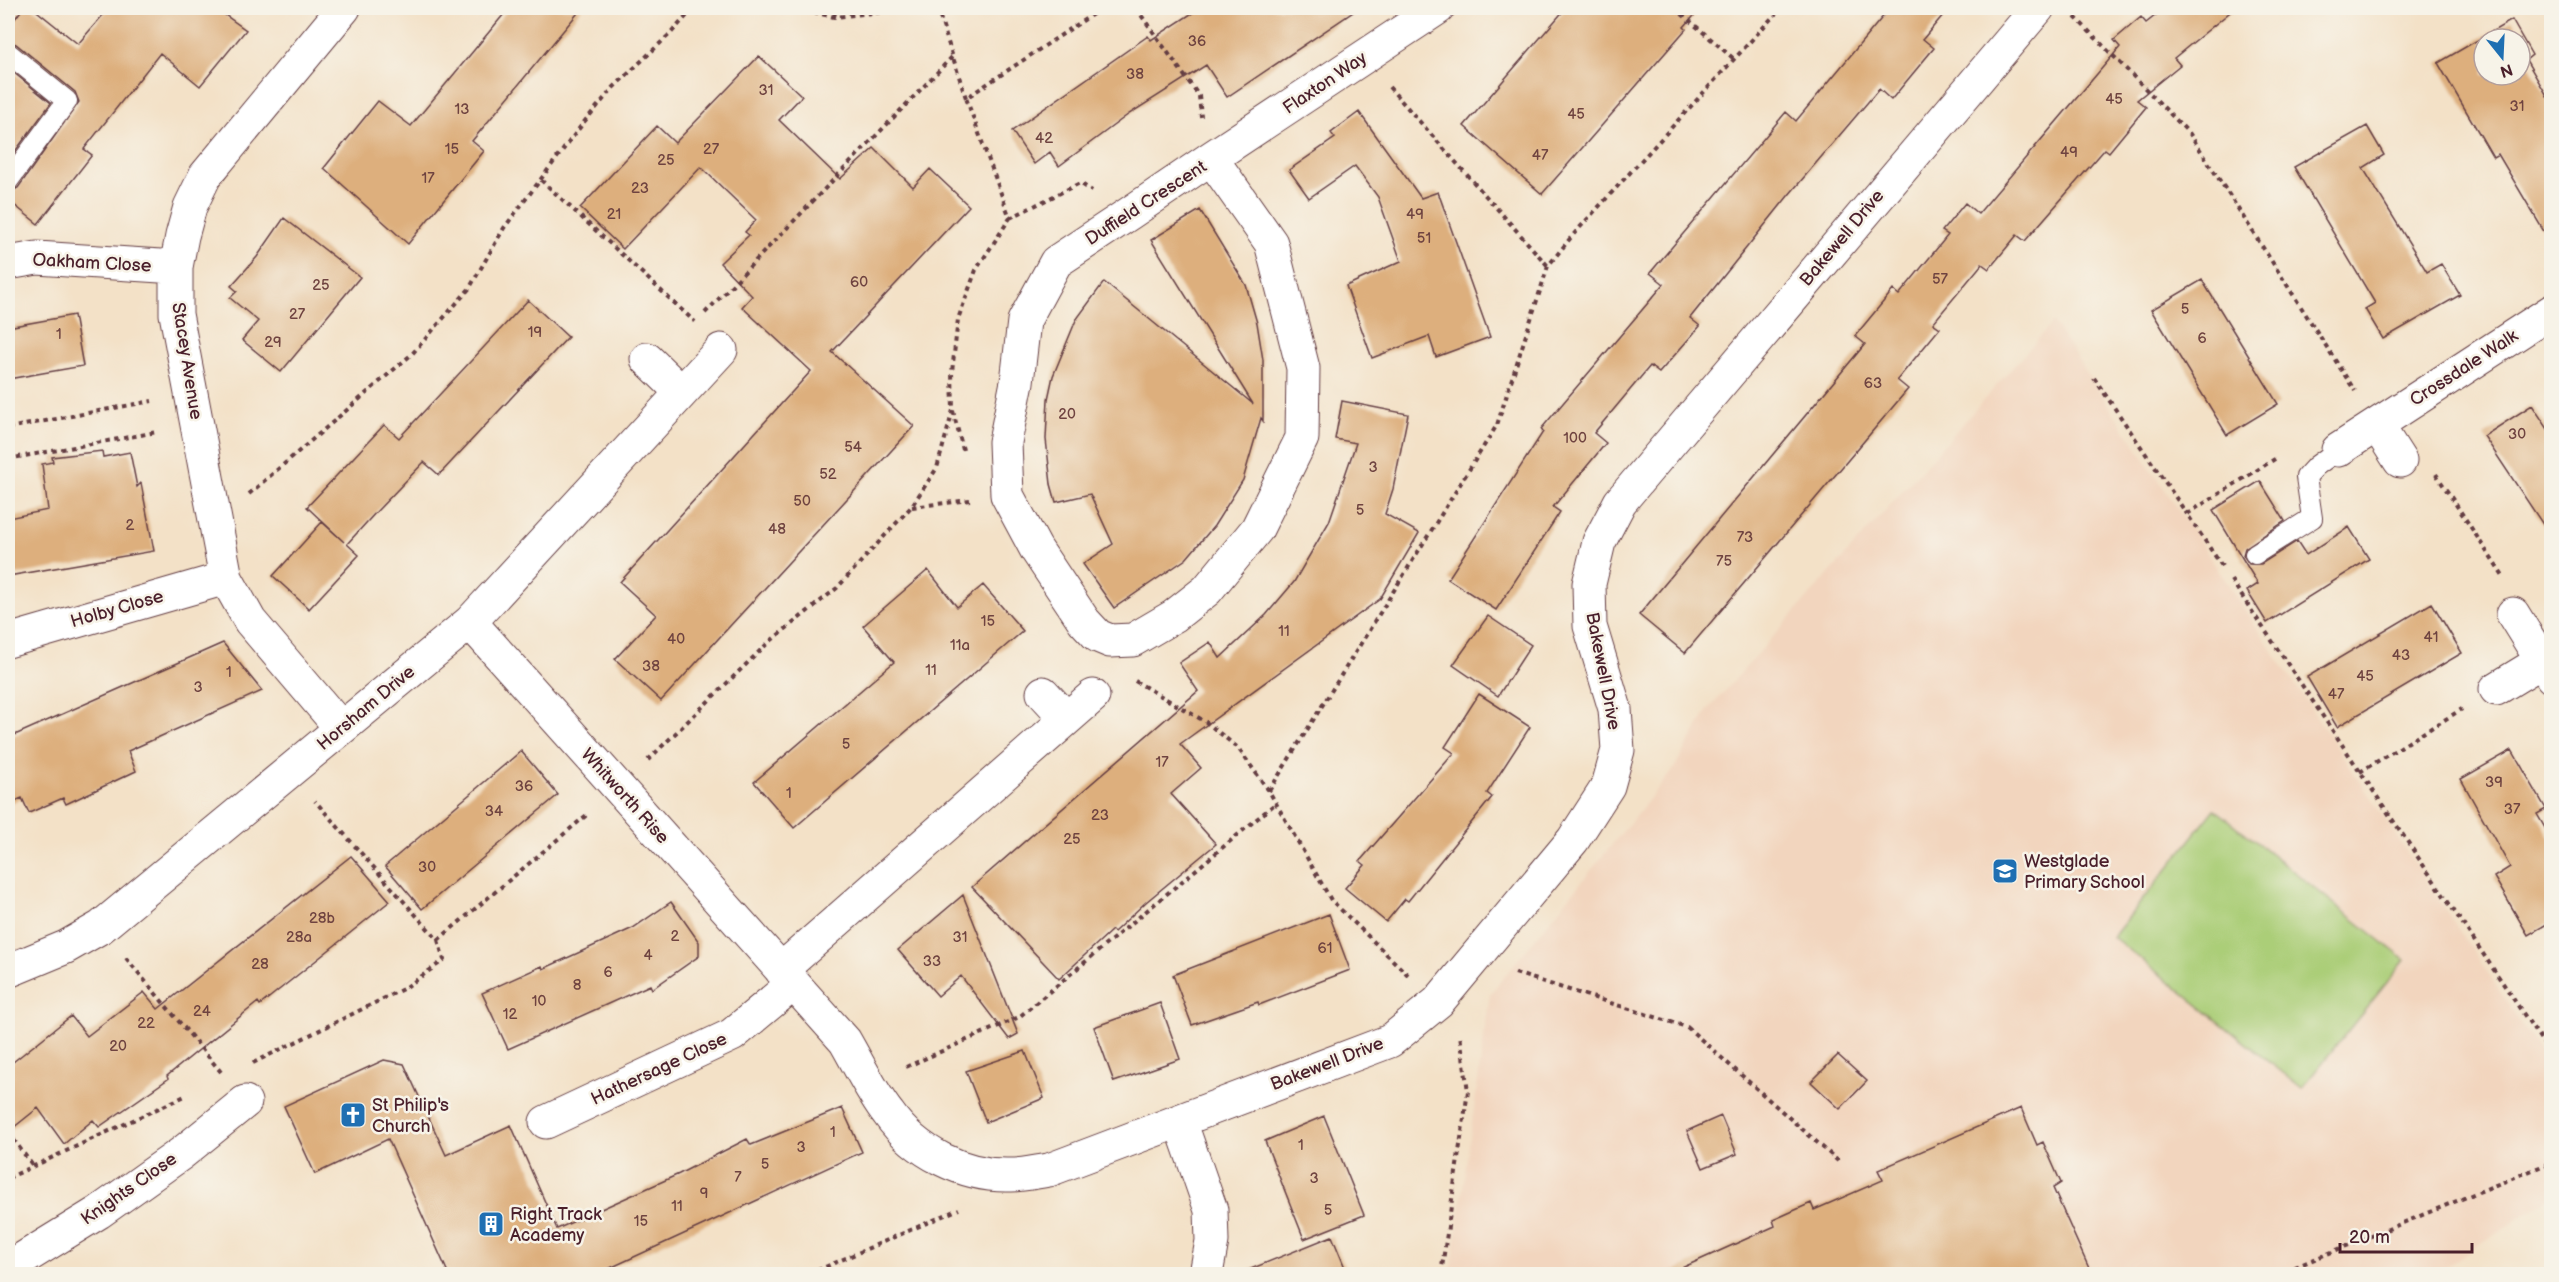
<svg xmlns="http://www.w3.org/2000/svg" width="2559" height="1282" font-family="'Balsamiq Sans',sans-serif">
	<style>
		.built { fill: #f2d5be }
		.green { fill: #abce78; stroke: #7a7652; stroke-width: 1.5 }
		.building { fill: #ddaf7d; fill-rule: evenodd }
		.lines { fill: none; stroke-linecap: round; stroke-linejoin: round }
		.lane-casing { stroke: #633c42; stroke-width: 22 }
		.street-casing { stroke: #633c42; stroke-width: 35 }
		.path { stroke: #633c42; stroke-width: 4; stroke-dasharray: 4.5 4.5; stroke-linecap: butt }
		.lane { stroke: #fff; stroke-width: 20 }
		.street { stroke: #fff; stroke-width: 33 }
		.labels { text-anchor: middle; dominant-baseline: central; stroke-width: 5; stroke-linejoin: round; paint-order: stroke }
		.number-label { font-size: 15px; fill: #6f4340 }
		.street-label { font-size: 18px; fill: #4a1f2b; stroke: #f7f3e8 }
		.poi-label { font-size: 18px; fill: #4a1f2b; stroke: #f7f3e8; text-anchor: start }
	</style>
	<rect width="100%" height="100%" fill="#f7f3e8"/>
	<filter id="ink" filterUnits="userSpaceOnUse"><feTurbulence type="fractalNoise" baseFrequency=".0167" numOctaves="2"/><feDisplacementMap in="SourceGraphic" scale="12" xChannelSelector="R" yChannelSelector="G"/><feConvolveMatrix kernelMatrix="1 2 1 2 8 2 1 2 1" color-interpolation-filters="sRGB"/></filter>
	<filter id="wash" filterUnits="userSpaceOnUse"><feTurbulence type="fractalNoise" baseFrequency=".008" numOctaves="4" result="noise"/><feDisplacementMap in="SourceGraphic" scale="24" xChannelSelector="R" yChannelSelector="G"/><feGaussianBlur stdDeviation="1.35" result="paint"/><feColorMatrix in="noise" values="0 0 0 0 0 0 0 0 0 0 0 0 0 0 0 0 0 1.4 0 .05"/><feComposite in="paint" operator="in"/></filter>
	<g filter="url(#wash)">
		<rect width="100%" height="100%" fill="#f3e1c7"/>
		<path class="built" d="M 2053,322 L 2551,1068 L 2551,1197 L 2435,1274 L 1451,1274 L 1490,994 L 1673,770 L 1708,710 Z"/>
		<path class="green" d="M 2215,809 L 2405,960 L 2302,1088 L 2113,937 Z"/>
		<g id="blocks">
			<path class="building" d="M 23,8 L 33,8 L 78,44 L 109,8 L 215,8 L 246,30 L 200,86 L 160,53 L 84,149 L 92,155 L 38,224 L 8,200 L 8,193 L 18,188 L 79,102 L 75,92 L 16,44 L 8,41 L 8,28 Z
				M 509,8 L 582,8 L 472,141 L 484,151 L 408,244 L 324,168 L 378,101 L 411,126 Z
				M 1200,8 L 1359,8 L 1227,97 L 1206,65 L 1129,114 L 1059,166 L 1050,152 L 1034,164 L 1012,131 L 1148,36 L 1151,40 Z
				M 1566,8 L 1701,8 L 1684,27 L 1686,29 L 1542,194 L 1464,126 Z
				M 1890,8 L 1949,8 L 1923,39 L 1934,48 L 1891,100 L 1879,89 L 1788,196 L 1690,318 L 1700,326 L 1659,373 L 1650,366 L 1594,433 L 1606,443 L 1553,507 L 1560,512 L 1496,610 L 1448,579 L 1543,432 L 1541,429 L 1664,284 L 1650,273 L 1786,112 L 1796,121 Z
				M 2165,8 L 2235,8 L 2174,58 L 2180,65 L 2137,100 L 2146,107 L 2109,152 L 2105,149 L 2025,241 L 2017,235 L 1989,269 L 1982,264 L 1933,323 L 1940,328 L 1897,380 L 1908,389 L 1685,653 L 1639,615 L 1865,344 L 1855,336 L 1893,290 L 1899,295 L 1948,235 L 1942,231 L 1965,203 L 1978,214 L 2120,47 L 2114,40 L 2141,17 L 2146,23 Z
				M 2512,20 L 2532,55 L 2526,60 L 2552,104 L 2552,245 L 2498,154 L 2493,157 L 2438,63 ZM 2484,39 L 2520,39 L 2520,75 L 2484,75 Z
				M 759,56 L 802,96 L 779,120 L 840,179 L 874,148 L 913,187 L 930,169 L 969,206 L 832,352 L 914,426 L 661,701 L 615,659 L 656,615 L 620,582 L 811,371 L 742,307 L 752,296 L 720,263 L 749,235 L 745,232 L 756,220 L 701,167 L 623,249 L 580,208 L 657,126 L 675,143 Z
				M 8,68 L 51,103 L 8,161 Z
				M 1359,112 L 1421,198 L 1438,192 L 1490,337 L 1436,357 L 1429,336 L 1372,358 L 1346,286 L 1401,261 L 1378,197 L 1355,166 L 1309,198 L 1289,170 L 1335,138 L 1331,133 Z
				M 2367,126 L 2384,155 L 2363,168 L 2427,272 L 2441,264 L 2460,295 L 2383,339 L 2365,309 L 2375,303 L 2294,167 Z
				M 1200,210 L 1246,285 L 1257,323 L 1263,360 L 1263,421 L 1261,418 L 1243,480 L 1214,526 L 1186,559 L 1114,608 L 1083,564 L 1113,544 L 1090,494 L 1056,502 L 1051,484 L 1046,439 L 1048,399 L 1053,376 L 1076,320 L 1104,282 L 1253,404 L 1151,240 Z
				M 284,218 L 360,277 L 281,372 L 242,340 L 258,321 L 230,298 L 237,291 L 231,286 L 257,257 Z
				M 2202,280 L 2278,404 L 2227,435 L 2151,310 Z
				M 528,300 L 568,337 L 439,475 L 424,462 L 377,511 L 347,544 L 359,555 L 309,609 L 273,576 L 322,522 L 344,542 L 307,507 L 384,425 L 399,438 Z
				M 74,315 L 83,366 L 8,379 L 8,327 Z
				M 1342,401 L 1408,414 L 1393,489 L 1385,514 L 1419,533 L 1380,599 L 1180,744 L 1201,768 L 1171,794 L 1216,844 L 1146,902 L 1114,932 L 1112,930 L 1059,979 L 972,887 L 1198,691 L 1179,663 L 1210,642 L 1220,658 L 1266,615 L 1294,582 L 1329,522 L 1356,443 L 1335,439 Z
				M 2532,405 L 2552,435 L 2552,538 L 2484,436 Z
				M 102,451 L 103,457 L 130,452 L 137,487 L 141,483 L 154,551 L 8,576 L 8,518 L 48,510 L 42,464 L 53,462 L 52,457 Z
				M 2260,481 L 2285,521 L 2245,548 L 2243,555 L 2249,564 L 2261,564 L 2297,541 L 2306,555 L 2349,527 L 2369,559 L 2267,623 L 2247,591 L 2258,584 L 2213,510 Z
				M 928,570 L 957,607 L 983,585 L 1023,631 L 794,828 L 754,782 L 894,662 L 863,626 Z
				M 2432,603 L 2462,653 L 2337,727 L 2307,677 Z
				M 1488,616 L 1531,645 L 1498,696 L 1453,665 Z
				M 223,643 L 262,691 L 128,751 L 136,771 L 66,804 L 63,798 L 29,813 L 22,798 L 8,804 L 8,738 Z
				M 1479,694 L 1530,727 L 1487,793 L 1492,797 L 1408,901 L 1405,899 L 1386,922 L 1345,888 L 1365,865 L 1360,861 L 1454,753 L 1445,747 Z
				M 2512,750 L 2546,809 L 2537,814 L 2552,840 L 2552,921 L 2528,935 L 2494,877 L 2510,867 L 2461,779 Z
				M 521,751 L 558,795 L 422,909 L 385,866 Z
				M 351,856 L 390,901 L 329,950 L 260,1005 L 258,1002 L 167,1076 L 168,1079 L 99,1127 L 93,1120 L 64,1144 L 38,1108 L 8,1132 L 8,1066 L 71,1016 L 87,1036 L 144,992 L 158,1009 Z
				M 963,895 L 1018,1034 L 1009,1039 L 961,976 L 938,996 L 898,950 Z
				M 671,902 L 699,942 L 699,956 L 652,989 L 650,985 L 508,1049 L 482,993 L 542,966 L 543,969 L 633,928 Z
				M 1329,914 L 1350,970 L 1259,1005 L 1258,1002 L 1192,1025 L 1173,975 Z
				M 1160,1003 L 1180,1059 L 1114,1082 L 1094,1027 Z
				M 1025,1051 L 1044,1098 L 986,1122 L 966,1071 Z
				M 1838,1055 L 1867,1081 L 1840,1109 L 1811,1082 Z
				M 384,1060 L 404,1064 L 446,1155 L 511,1125 L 557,1229 L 679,1174 L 747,1139 L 751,1145 L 842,1108 L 862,1152 L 595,1275 L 449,1275 L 388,1139 L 315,1174 L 284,1106 Z
				M 2021,1108 L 2037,1145 L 2043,1142 L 2061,1183 L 2053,1188 L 2092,1275 L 1666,1275 L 1775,1226 L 1773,1220 L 1811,1203 L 1814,1210 L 1883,1180 L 1878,1170 Z
				M 1324,1116 L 1364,1215 L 1304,1239 L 1265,1141 Z
				M 1721,1116 L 1737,1154 L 1703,1168 L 1687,1131 Z
				M 1332,1236 L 1348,1275 L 1241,1275 L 1241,1273 Z"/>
		</g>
	</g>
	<g filter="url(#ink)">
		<use href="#blocks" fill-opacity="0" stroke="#633c42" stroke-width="1.5"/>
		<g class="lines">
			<g class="lane-casing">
				<path id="lane" d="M 8,53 L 67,101 L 8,181
					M 2255,554 L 2312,518 L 2306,477 L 2316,466 L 2338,450"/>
			</g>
			<g class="street-casing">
				<path id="street" d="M 1211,158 L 1271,243 L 1303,368 L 1302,438 L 1257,529 L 1207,590 L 1174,616 L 1133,640 L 1110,641 L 1098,636 L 1084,621 L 1036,549 L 1007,495 L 1005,442 L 1017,382 L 1024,321 L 1056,262 L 1130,213 L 1211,158 L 1438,8
					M 8,263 L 37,258 L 176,267
					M 647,359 L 681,392
					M 2377,425 L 2400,461
					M 2338,450 L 2552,311
					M 2513,614 L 2552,677
					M 470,622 L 845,1041 C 859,1065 871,1091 888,1113 C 915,1152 964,1177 1012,1175 C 1024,1175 1036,1172 1049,1170 L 1390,1041 L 1438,1002 L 1573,840 L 1608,786 L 1618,750 L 1615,709 L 1590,626 L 1589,584 L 1599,542 L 1620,502 L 2038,8
					M 8,641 L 226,578
					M 2496,689 L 2542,661
					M 1043,693 L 1067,719
					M 341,728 L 250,621 L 226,578 L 176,314 L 176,267 L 182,236 L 190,207 L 205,176 L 344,8
					M 781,970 L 1093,696
					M 8,971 L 66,947 L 101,927 L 470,622 L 721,350
					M 1180,1121 L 1211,1210 L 1212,1241 L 1206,1274
					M 546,1122 L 732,1035 L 793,984
					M 8,1268 L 99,1212 L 182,1153 L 245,1102"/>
			</g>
			<path class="path" d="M 796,8 L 834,17 L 921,8
				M 937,8 L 966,98
				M 1136,8 L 1199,96 L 1201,117
				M 1675,8 L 1734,59
				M 834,17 L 836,8
				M 2075,17 L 2190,134 L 2355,391
				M 1389,87 L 1548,266
				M 541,180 L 695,322
				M 1010,218 L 1080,183 L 1092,191
				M 705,313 L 952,57
				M 2094,378 L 2187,514
				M 953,411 L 963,450
				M 8,428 L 152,401
				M 8,459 L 157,432
				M 2436,474 L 2504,578
				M 249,494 L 412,354 L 469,289 L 504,228 L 584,122 L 614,87 L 670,34 L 694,8
				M 912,507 L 970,500
				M 2222,566 L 2187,514 L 2278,457
				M 2231,580 L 2552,1056
				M 1135,681 L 1206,722 L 1238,748 L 1269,791 L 1331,900 L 1408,975
				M 648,760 L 768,643 L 837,588 L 911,507 L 937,468 L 953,410 L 952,372 L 958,319 L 976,270 L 1010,218 L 966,98 L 1102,8
				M 2360,772 L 2462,709
				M 1269,791 L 1497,425 L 1548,266 L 1572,236 L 1781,8
				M 438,940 L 589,813
				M 126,958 L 221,1072
				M 1515,973 L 1687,1027 L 1838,1161
				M 253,1063 L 405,988 L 444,960 L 438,940 L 315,801
				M 906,1067 L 1019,1017 L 1276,803
				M 8,1132 L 33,1166
				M 8,1178 L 187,1095
				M 809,1274 L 959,1209
				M 1441,1274 L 1468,1091 L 1460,1035
				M 2278,1274 L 2552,1162"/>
			<use href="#lane" class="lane"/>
			<use href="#street" class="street"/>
		</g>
	</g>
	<defs>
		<g id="school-square" transform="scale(1.35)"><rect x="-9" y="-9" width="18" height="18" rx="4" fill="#1f6fb2" stroke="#f7f3e8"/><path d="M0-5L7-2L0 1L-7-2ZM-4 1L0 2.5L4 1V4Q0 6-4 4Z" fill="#fff"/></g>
		<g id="church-square" transform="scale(1.35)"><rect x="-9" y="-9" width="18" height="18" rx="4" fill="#1f6fb2" stroke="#f7f3e8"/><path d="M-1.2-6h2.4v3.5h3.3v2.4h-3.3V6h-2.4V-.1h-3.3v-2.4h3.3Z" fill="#fff"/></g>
		<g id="building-square" transform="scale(1.35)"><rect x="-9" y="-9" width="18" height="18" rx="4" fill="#1f6fb2" stroke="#f7f3e8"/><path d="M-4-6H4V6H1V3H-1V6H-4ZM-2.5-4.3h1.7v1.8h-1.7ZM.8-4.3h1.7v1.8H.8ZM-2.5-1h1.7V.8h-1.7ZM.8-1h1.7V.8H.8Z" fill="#fff"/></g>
	</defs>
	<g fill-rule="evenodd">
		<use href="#school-square" x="2005" y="871"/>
		<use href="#church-square" x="353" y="1115"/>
		<use href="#building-square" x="491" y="1224"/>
	</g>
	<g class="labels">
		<g class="number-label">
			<text x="1197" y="41">36</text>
			<text x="1135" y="74">38</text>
			<text x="766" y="90">31</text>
			<text x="2114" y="99">45</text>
			<text x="2517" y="106">31</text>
			<text x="462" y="109">13</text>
			<text x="1576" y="114">45</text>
			<text x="1044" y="138">42</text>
			<text x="452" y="149">15</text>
			<text x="711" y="149">27</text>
			<text x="2069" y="152">49</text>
			<text x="1540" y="155">47</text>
			<text x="666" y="160">25</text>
			<text x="428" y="178">17</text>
			<text x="640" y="188">23</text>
			<text x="614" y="214">21</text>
			<text x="1415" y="214">49</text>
			<text x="1424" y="238">51</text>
			<text x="1940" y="279">57</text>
			<text x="859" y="282">60</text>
			<text x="321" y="285">25</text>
			<text x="2185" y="309">5</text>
			<text x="297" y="314">27</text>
			<text x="535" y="332">19</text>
			<text x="59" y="334">1</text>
			<text x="2202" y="338">6</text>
			<text x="273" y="342">29</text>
			<text x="1873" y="383">63</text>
			<text x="1067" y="414">20</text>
			<text x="2517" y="434">30</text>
			<text x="1575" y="438">100</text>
			<text x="853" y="447">54</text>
			<text x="1373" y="467">3</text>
			<text x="828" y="474">52</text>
			<text x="802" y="501">50</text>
			<text x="1360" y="510">5</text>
			<text x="130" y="525">2</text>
			<text x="777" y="529">48</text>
			<text x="1745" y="537">73</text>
			<text x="1724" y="561">75</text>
			<text x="988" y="621">15</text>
			<text x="1284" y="631">11</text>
			<text x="2431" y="637">41</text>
			<text x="676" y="639">40</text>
			<text x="960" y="645">11a</text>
			<text x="2401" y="655">43</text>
			<text x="651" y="666">38</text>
			<text x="931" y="670">11</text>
			<text x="229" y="672">1</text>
			<text x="2365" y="676">45</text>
			<text x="198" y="687">3</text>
			<text x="2336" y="694">47</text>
			<text x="846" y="744">5</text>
			<text x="1162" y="762">17</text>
			<text x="2494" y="782">39</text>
			<text x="524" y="786">36</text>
			<text x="789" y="793">1</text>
			<text x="2512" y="809">37</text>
			<text x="494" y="811">34</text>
			<text x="1100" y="815">23</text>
			<text x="1072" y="839">25</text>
			<text x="427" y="867">30</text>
			<text x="322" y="918">28b</text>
			<text x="675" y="936">2</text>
			<text x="299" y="937">28a</text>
			<text x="960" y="937">31</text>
			<text x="1325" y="948">61</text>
			<text x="648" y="955">4</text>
			<text x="932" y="961">33</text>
			<text x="260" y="964">28</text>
			<text x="608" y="972">6</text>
			<text x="577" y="985">8</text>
			<text x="539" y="1001">10</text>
			<text x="202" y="1011">24</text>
			<text x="510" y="1014">12</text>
			<text x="146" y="1023">22</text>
			<text x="118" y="1046">20</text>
			<text x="833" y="1132">1</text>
			<text x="1301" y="1145">1</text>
			<text x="801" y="1147">3</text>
			<text x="765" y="1164">5</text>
			<text x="738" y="1177">7</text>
			<text x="1314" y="1178">3</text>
			<text x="704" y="1193">9</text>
			<text x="677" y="1206">11</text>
			<text x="1328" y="1210">5</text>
			<text x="641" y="1221">15</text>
		</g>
		<g class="street-label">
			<text transform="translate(1325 83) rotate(-34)">Flaxton Way</text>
			<text transform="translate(1146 203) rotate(-33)">Duffield Crescent</text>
			<text transform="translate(1842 238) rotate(-50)">Bakewell Drive</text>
			<text transform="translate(92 263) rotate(3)">Oakham Close</text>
			<text transform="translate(187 361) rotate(81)">Stacey Avenue</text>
			<text transform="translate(2464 368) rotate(-33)">Crossdale Walk</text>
			<text transform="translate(117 609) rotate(-16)">Holby Close</text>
			<text transform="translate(1603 671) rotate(79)">Bakewell Drive</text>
			<text transform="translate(366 708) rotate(-40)">Horsham Drive</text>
			<text transform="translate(625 796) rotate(48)">Whitworth Rise</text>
			<text transform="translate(1327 1064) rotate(-21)">Bakewell Drive</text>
			<text transform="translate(659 1069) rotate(-25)">Hathersage Close</text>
			<text transform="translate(129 1189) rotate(-35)">Knights Close</text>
		</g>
		<g class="poi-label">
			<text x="2024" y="861">Westglade<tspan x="2024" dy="21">Primary School</tspan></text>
			<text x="372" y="1105">St Philip's<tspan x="372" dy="21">Church</tspan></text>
			<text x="510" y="1214">Right Track<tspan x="510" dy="21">Academy</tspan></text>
		</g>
	</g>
	<rect width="2559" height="1282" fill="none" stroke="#f7f3e8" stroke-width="30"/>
	<g transform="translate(2502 57) rotate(162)"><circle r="28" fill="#f7f3e8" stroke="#b29e9c" stroke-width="1.5"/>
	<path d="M0-4.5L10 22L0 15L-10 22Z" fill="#1f6fb2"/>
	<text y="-9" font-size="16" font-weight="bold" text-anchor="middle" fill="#4a1f2b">N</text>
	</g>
	<path d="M2340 1243v9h132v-9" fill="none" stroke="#4a1f2b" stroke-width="3"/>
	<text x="2349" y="1243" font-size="18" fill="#4a1f2b" stroke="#f7f3e8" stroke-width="4.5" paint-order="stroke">20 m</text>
</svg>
